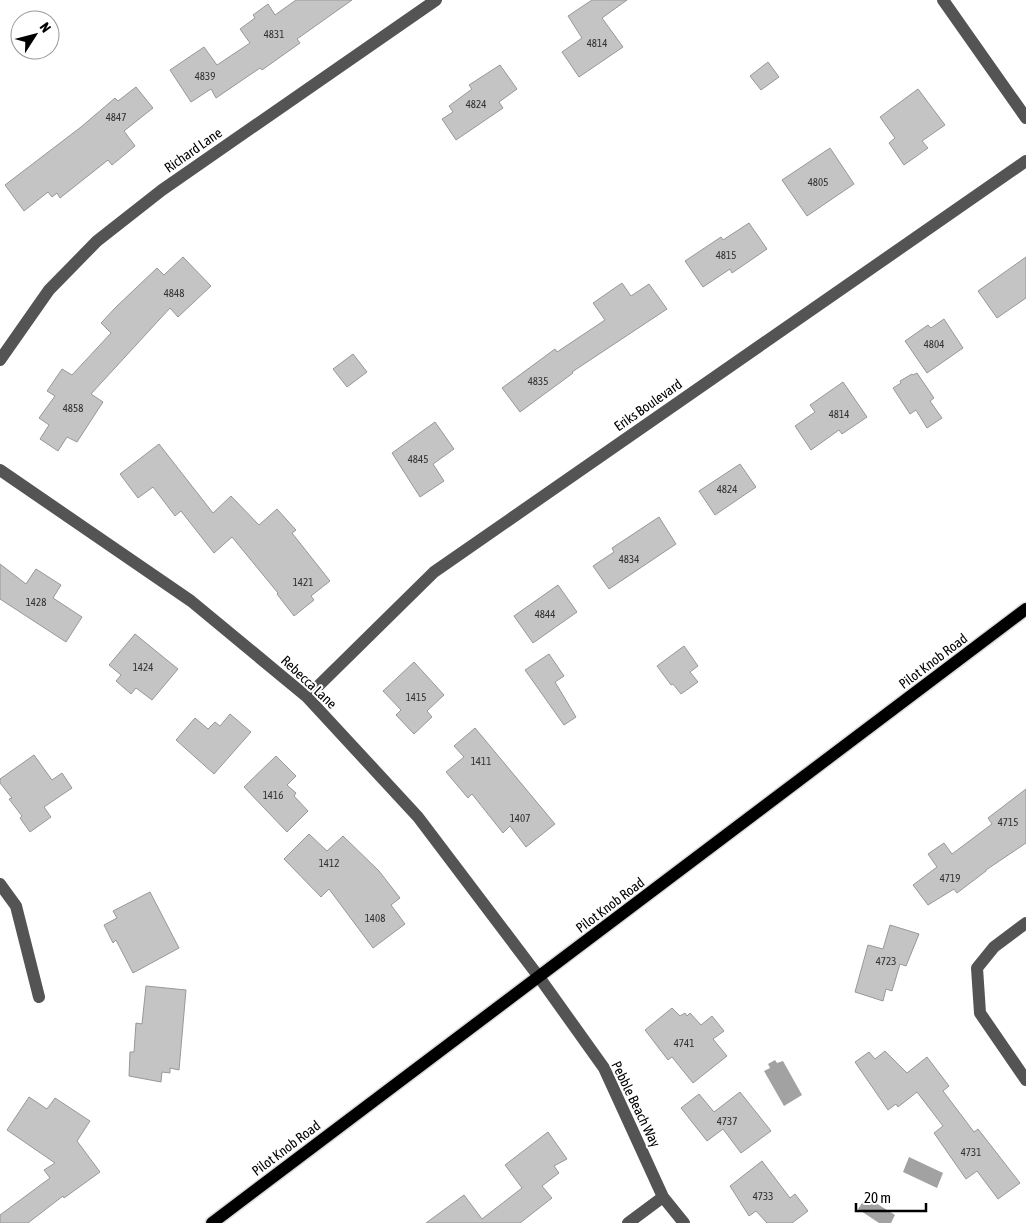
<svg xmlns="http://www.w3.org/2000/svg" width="1026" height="1223" font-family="'Asap Condensed',sans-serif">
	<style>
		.water { fill: #a2a2a2 }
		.building { fill: #c4c4c4; stroke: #989898 }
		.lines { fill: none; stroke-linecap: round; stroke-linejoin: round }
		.major-casing { stroke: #dbdbdb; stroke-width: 15 }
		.minor { stroke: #545454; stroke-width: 12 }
		.major { stroke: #000; stroke-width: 12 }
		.labels { text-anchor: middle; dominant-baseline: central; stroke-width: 4; stroke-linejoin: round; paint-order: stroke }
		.number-label { font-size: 11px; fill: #313131 }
		.street-label { font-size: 14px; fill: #000; stroke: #fff }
	</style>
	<rect width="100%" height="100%" fill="#fff"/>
	<path class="water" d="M 775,1060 L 777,1063 L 783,1061 L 802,1095 L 784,1106 L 764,1071 L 770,1068 L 768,1064 Z
		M 909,1157 L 943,1173 L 937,1188 L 903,1172 Z
		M 866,1197 L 895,1215 L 891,1223 L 879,1223 L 858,1209 Z"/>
	<path class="building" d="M 296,0 L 352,0 L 297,39 L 300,43 L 262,70 L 260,68 L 216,98 L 211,89 L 191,102 L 170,70 L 204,47 L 217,65 L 250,43 L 240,29 L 255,18 L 253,15 L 268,4 L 275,15 Z
		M 592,0 L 627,0 L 602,18 L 623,47 L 579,77 L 562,52 L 582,38 L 568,16 Z
		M 768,62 L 779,77 L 761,90 L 750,76 Z
		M 500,65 L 517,89 L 499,102 L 503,108 L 456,140 L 442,119 L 453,112 L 449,106 L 472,89 L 469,85 Z
		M 136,87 L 153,108 L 124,131 L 135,146 L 112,165 L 108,160 L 60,198 L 57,193 L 52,197 L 48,192 L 24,211 L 5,185 L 81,127 L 115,98 L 118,101 Z
		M 918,89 L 945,125 L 922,141 L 928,148 L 904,165 L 889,143 L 895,138 L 880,117 Z
		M 830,148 L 854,184 L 807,216 L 782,180 Z
		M 749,223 L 767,249 L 732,273 L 730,269 L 703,287 L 685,261 L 721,237 L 723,240 Z
		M 183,257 L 211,286 L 178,317 L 170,308 L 91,394 L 103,402 L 77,442 L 67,437 L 58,451 L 40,439 L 49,425 L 39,418 L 55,396 L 47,391 L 62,369 L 72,375 L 111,333 L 101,323 L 116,307 L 157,268 L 164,275 Z
		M 1026,257 L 1026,298 L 997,318 L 978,291 Z
		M 622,283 L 631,296 L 649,284 L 667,309 L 572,372 L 573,373 L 520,412 L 502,388 L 555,349 L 557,352 L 605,320 L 593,303 Z
		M 944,319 L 963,348 L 927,373 L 905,341 L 928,325 L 931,328 Z
		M 353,354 L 367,372 L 347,387 L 333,369 Z
		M 917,373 L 934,398 L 930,401 L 942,418 L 927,428 L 916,410 L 910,414 L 893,388 L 901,383 L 900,381 L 912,374 L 913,375 Z
		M 843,382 L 867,417 L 842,434 L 839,430 L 811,450 L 795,426 L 815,412 L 810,405 Z
		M 435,422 L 454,449 L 433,464 L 444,481 L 420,497 L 392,453 Z
		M 159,444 L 213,513 L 231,496 L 259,525 L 277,509 L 296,530 L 292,533 L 330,581 L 311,596 L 314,600 L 294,616 L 277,594 L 278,593 L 232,537 L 214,553 L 181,511 L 175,516 L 153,487 L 138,498 L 120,474 Z
		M 740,464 L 756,487 L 715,515 L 699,491 Z
		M 659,517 L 676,544 L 609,589 L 593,566 L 614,552 L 612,548 Z
		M 0,564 L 26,584 L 36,569 L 61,585 L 53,598 L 82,617 L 66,642 L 0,599 Z
		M 558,585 L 577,612 L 533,643 L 514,616 Z
		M 135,634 L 178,669 L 152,700 L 136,688 L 131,694 L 116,681 L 121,675 L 109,665 Z
		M 684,646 L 698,666 L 690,672 L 698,682 L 681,694 L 673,684 L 671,685 L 657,666 Z
		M 549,654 L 564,676 L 555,682 L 576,717 L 564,725 L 525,670 Z
		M 414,662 L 444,695 L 427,711 L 432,717 L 414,734 L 396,715 L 401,710 L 383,691 Z
		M 230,714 L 251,732 L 214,774 L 176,740 L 195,718 L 208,729 L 215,722 L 220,726 Z
		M 475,728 L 555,824 L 526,847 L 510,826 L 503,833 L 472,794 L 468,798 L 446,772 L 464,757 L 454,746 Z
		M 34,755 L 52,780 L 62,773 L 72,788 L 44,807 L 51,817 L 30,832 L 20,818 L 22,816 L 9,799 L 12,798 L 0,783 L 0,779 Z
		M 276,756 L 296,776 L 287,785 L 296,793 L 294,796 L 308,811 L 287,832 L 244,787 Z
		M 1026,789 L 1026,843 L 986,870 L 986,871 L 957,893 L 954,889 L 928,905 L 913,885 L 937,867 L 928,854 L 944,843 L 952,854 L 992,824 L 988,818 Z
		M 309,834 L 327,851 L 343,836 L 379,871 L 400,898 L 391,905 L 405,924 L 373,948 L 329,889 L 321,897 L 284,859 Z
		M 150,892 L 179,948 L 133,973 L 116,940 L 113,943 L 104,925 L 117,918 L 113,911 Z
		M 890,925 L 919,934 L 906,966 L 900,964 L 892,991 L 886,989 L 883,1001 L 855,992 L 868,945 L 883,949 Z
		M 146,986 L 186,990 L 179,1070 L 170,1068 L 170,1073 L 162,1072 L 161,1082 L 129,1076 L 130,1052 L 134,1052 L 136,1023 L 142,1024 Z
		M 672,1008 L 680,1016 L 685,1013 L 687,1016 L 690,1013 L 701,1025 L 712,1016 L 724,1031 L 713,1039 L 727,1056 L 693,1083 L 672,1057 L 668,1060 L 645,1030 Z
		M 885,1051 L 907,1073 L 927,1057 L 949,1086 L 943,1091 L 974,1132 L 978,1129 L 1020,1183 L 998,1199 L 977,1171 L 966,1179 L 934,1133 L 943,1126 L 917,1092 L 898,1107 L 896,1104 L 888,1110 L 855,1062 L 869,1052 L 875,1059 Z
		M 740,1092 L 771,1131 L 741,1153 L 723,1129 L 707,1141 L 681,1108 L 699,1094 L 714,1112 Z
		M 29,1097 L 47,1109 L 55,1098 L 90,1121 L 77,1141 L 100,1172 L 64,1198 L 63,1196 L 28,1223 L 0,1223 L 0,1215 L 50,1178 L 44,1170 L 55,1163 L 7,1130 Z
		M 548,1132 L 567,1159 L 554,1166 L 559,1173 L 542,1186 L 552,1198 L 520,1223 L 426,1223 L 464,1195 L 482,1219 L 522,1188 L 505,1165 Z
		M 762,1161 L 790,1198 L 795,1194 L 808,1211 L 792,1223 L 767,1223 L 756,1211 L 749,1216 L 730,1186 Z"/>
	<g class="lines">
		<g class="major-casing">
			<path id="major" d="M 212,1223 L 1026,609"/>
		</g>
		<path class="minor" d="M 943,0 L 1026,118
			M 0,360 L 49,290 L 97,241 L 162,190 L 436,0
			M 0,470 L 191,601 L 307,697 L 418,817 L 539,977 L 604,1068 L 663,1197 L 684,1223
			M 307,697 L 434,572 L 1026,161
			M 0,884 L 16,906 L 39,997
			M 1026,923 L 994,947 L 977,968 L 980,1013 L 1026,1080
			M 628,1223 L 663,1197"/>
		<use href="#major" class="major"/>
	</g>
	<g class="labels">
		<g class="number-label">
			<text x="274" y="34">4831</text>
			<text x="597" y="43">4814</text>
			<text x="205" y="76">4839</text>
			<text x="476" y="104">4824</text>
			<text x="116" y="117">4847</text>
			<text x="818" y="182">4805</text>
			<text x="726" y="255">4815</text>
			<text x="174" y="293">4848</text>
			<text x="934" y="344">4804</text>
			<text x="538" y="381">4835</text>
			<text x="73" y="408">4858</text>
			<text x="839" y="414">4814</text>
			<text x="418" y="459">4845</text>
			<text x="727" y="489">4824</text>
			<text x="629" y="559">4834</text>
			<text x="303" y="582">1421</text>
			<text x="36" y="602">1428</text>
			<text x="545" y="614">4844</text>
			<text x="143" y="667">1424</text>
			<text x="416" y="697">1415</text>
			<text x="481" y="761">1411</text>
			<text x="273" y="795">1416</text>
			<text x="520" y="818">1407</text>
			<text x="1008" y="822">4715</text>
			<text x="329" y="863">1412</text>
			<text x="950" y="878">4719</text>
			<text x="375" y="918">1408</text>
			<text x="886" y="961">4723</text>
			<text x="684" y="1043">4741</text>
			<text x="727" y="1121">4737</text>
			<text x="971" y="1152">4731</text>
			<text x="763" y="1196">4733</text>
		</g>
		<g class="street-label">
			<text transform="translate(193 150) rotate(-35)">Richard Lane</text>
			<text transform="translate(648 405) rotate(-35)">Eriks Boulevard</text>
			<text transform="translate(933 661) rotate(-37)">Pilot Knob Road</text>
			<text transform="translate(309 682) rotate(43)">Rebecca Lane</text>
			<text transform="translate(610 905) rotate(-37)">Pilot Knob Road</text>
			<text transform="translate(636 1104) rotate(64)">Pebble Beach Way</text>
			<text transform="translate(286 1148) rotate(-37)">Pilot Knob Road</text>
		</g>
	</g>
	<g transform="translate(35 35) rotate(54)"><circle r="24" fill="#ffffff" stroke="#999999"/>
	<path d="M0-4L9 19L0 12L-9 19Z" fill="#000000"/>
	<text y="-8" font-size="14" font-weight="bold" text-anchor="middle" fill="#000000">N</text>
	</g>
	<path d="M856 1203v8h70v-8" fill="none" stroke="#000000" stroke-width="2.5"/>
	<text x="864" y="1203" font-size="15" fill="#000000" stroke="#ffffff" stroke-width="4" paint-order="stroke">20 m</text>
</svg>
